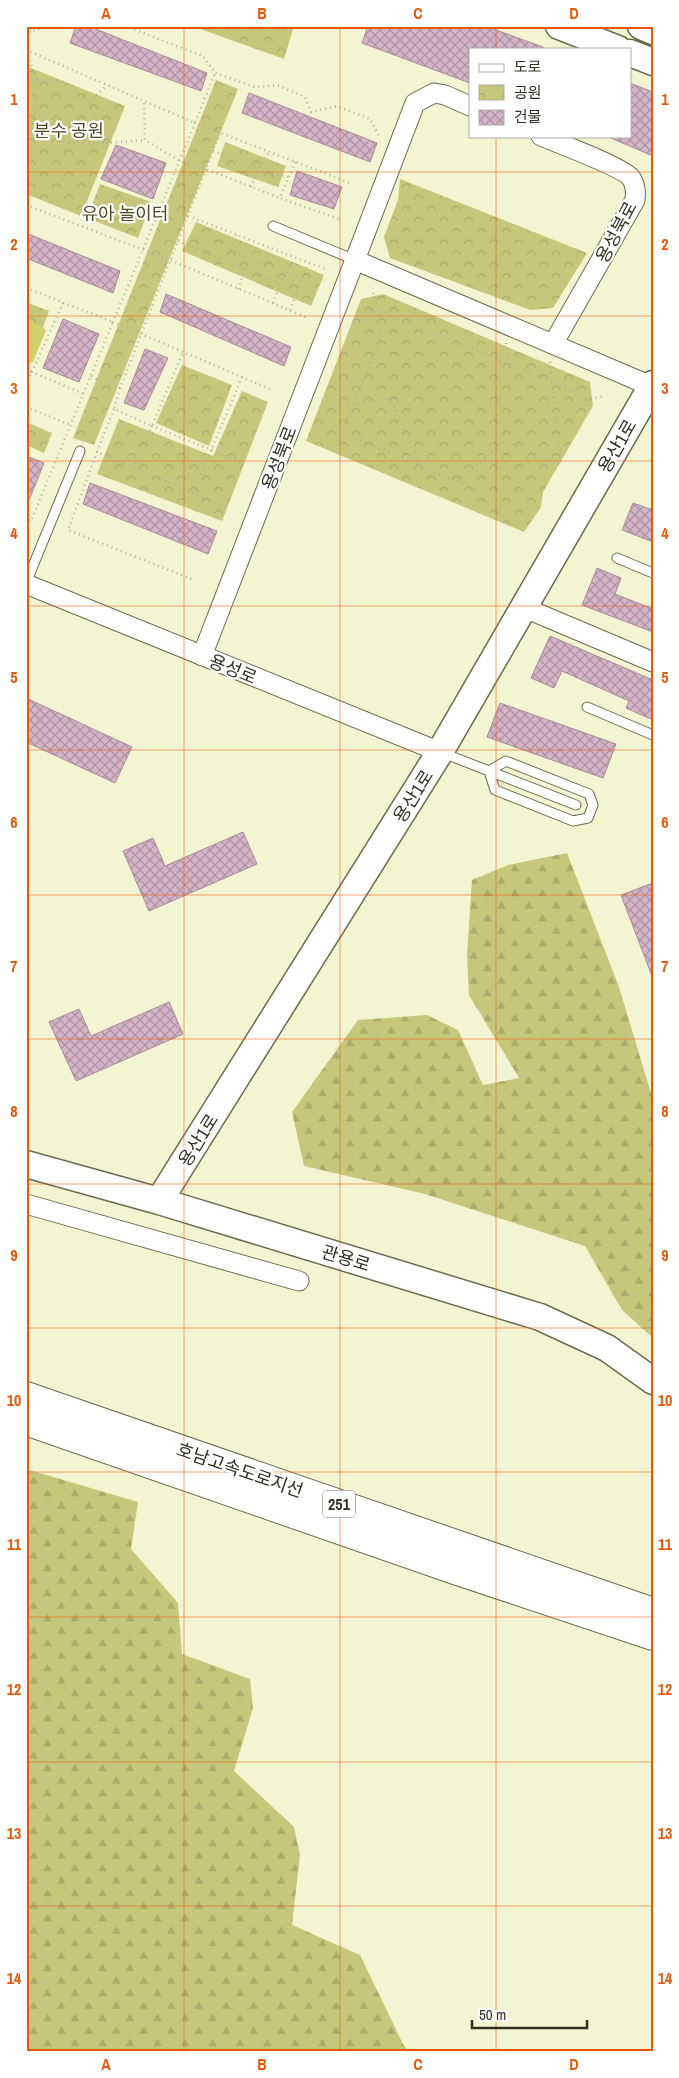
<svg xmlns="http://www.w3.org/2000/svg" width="679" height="2078" font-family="'Archivo Narrow','Noto Sans KR',sans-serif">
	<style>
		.forest { fill: url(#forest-firs) }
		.park { fill: url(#park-crowns) }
		.water { fill: #d0cf6a }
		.building { fill: url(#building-cross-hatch); stroke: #a98a9c }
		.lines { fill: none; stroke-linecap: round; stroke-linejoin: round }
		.lane-casing { stroke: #6b6b4d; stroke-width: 11 }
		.street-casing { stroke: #6b6b4d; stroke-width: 21 }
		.secondary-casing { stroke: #6b6b4d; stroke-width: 29 }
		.highway-casing { stroke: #6b6b4d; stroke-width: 30 }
		.path { stroke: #b2b397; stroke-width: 2.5; stroke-dasharray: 1 4; stroke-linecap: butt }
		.lane { stroke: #fff; stroke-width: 9 }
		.street { stroke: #fff; stroke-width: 19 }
		.secondary { stroke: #fff; stroke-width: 26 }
		.highway { stroke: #fff; stroke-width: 28 }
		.grid { fill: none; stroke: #e8590c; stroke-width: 1; stroke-opacity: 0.55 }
		.labels { text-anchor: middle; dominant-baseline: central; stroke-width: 4.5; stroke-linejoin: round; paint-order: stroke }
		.shield { fill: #fff; stroke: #6e6e65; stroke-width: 1 }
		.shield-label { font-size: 16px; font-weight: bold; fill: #303023 }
		.park-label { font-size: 18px; fill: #4e4d23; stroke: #fff }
		.street-label { font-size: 18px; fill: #303023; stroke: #fff }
		.neatline { fill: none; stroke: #e8590c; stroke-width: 2 }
		.grid-label { font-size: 16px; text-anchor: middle; font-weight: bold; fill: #e8590c }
	</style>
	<defs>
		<pattern id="forest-firs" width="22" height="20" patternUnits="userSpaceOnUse" patternTransform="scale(1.25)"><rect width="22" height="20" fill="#c7c77b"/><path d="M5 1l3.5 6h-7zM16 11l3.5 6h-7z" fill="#abab6a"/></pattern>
		<pattern id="park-crowns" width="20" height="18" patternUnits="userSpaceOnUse" patternTransform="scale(1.25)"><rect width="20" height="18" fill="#c7c77b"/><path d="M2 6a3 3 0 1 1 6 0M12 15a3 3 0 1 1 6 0" fill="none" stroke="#abab6a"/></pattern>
		<pattern id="building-cross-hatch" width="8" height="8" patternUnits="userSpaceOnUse" patternTransform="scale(1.25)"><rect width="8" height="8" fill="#d5b4c7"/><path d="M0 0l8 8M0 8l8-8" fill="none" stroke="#ad93a1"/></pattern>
	</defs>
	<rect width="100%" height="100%" fill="#f3f4d1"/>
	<path class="forest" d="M 567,853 L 619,987 L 653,1100 L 653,1338 L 622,1310 L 585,1246 L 425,1194 L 304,1166 L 292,1112 L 358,1020 L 427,1015 L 458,1030 L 483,1085 L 519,1078 L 469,995 L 467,955 L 472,880 L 508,865 Z
		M 26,1469 L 138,1502 L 131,1549 L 178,1603 L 182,1654 L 250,1679 L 253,1708 L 234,1771 L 294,1827 L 300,1855 L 292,1925 L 360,1955 L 403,2044 L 409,2052 L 26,2052 Z"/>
	<path class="park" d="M 192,26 L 294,26 L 284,59 Z
		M 26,66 L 125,106 L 81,216 L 26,194 Z
		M 216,80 L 238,89 L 94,445 L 73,438 Z
		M 225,142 L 286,166 L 278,187 L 217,166 Z
		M 400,179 L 587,253 L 553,308 L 530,310 L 390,258 L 384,237 L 398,200 Z
		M 100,184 L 151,202 L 138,238 L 87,218 Z
		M 196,222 L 324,275 L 311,306 L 182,251 Z
		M 383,294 L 590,382 L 593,406 L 543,492 L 541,507 L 524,532 L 306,441 L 361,299 Z
		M 26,302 L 49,311 L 26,373 Z
		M 182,365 L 232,385 L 209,446 L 156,423 Z
		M 242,391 L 268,402 L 222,521 L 97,474 L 119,419 L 213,456 Z
		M 26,422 L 52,433 L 44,453 L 26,445 Z"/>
	<path class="water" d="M 31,86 L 32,106 L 28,124 L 26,123 L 26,88 Z
		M 26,317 L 46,330 L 33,362 L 26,364 Z"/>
	<path class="building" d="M 76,26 L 88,26 L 207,73 L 201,91 L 70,43 Z
		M 368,26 L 485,26 L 543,47 L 543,49 L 470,49 L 470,83 L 362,43 Z
		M 630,83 L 653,92 L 653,156 L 606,136 L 630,136 Z
		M 249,93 L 377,143 L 370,162 L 242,113 Z
		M 116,145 L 166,163 L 153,199 L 101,179 Z
		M 297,171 L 342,187 L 334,209 L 290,195 Z
		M 26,233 L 120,271 L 113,293 L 26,258 Z
		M 166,294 L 291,347 L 284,366 L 160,312 Z
		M 63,319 L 99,334 L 79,382 L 43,368 Z
		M 145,349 L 168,358 L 144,410 L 124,403 Z
		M 26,456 L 44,463 L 27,505 L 26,505 Z
		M 90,483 L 217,531 L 208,554 L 83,504 Z
		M 633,503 L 653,510 L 653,542 L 622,530 Z
		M 597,568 L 621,578 L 615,594 L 653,609 L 653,632 L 582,605 Z
		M 550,636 L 653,680 L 653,720 L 626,708 L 629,701 L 562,671 L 554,688 L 531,678 Z
		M 26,698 L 132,747 L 115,783 L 26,742 Z
		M 500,703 L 616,744 L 603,778 L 487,737 Z
		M 243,832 L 257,864 L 149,911 L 123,851 L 153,838 L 165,866 Z
		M 653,883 L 653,976 L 652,976 L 621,895 Z
		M 169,1002 L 183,1034 L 76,1081 L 49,1022 L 79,1009 L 91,1036 Z"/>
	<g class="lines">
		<g class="lane-casing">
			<path id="lane" d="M 273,226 L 355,260
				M 617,558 L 653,573
				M 26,583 L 80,451
				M 587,707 L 653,735
				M 443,753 L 576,805
				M 506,761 L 589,794 L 593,805 L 588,818 L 573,821 L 495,790 L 489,771 Z"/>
		</g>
		<g class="street-casing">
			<path id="street" d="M 541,136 C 557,143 623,167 631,178 C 636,185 636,192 635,200 L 553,344
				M 355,260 L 415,103 L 434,93 L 445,95 L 470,106
				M 26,584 L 440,752
				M 525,608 L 653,662
				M 202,656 L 355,260 L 651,386
				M 26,1204 L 299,1281"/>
		</g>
		<g class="secondary-casing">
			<path id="secondary" d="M 559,26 L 618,49
				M 641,26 L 653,31
				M 630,53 L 653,62
				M 26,1164 L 159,1201 L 540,1317 L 607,1348 L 653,1381
				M 159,1201 L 440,752 L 653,384"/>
		</g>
		<g class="highway-casing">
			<path id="highway" d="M 26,1396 L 653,1612
				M 26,1421 L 452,1569 L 653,1636"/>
		</g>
		<path class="path" d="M 28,26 L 30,32 L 49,26
			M 125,26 L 203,56 L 215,73 L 255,87 L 277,85 L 305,97 L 311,112 L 337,106 L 370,119 L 379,136
			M 26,48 L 30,32
			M 26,50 L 195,123 L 215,73
			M 26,51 L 37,80 L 26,83
			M 89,102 L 107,85
			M 26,128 L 31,132 L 70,143 L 106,143 L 89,102 L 62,81 L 37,80 L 37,106 L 31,132
			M 220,133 L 206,169 L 280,198
			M 106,143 L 145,140
			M 213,151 L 259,168 L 269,152
			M 295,162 L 280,198 L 339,219
			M 251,187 L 259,168 L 289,177
			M 26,205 L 170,260 L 308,318
			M 188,216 L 325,269
			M 237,235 L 231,250 L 266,265 L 261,275
			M 178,241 L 280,283
			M 26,288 L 113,322 L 31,521 L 26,519
			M 238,289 L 245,269
			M 373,293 L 379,311 L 583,394 L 591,412
			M 63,303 L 32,372 L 84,394
			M 273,303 L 285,272 L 302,279
			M 290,310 L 308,263
			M 410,323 L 415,306
			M 506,343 L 508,363
			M 550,362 L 561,465
			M 26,369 L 32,372 L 26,383
			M 91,377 L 120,388 L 206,169 L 180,161 L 145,140 L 144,101
			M 120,388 L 114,409 L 152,426 L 183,352
			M 270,389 L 113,322 L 195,123 L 350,183
			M 586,400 L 604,396
			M 354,404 L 390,398 L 421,466
			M 26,407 L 71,425
			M 114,409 L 97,452 L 226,507
			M 342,433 L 480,491
			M 334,451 L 380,340 L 379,311
			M 97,452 L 68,530 L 194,580
			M 134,468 L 152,426 L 244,463
			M 457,481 L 506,441 L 561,465
			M 193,493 L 242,377"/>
		<use href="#lane" class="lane"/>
		<use href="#street" class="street"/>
		<use href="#secondary" class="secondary"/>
		<use href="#highway" class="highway"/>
	</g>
	<path class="grid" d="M 184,26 L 184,2052M 340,26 L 340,2052M 496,26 L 496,49M 496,136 L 496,2052M 26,172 L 653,172M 26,316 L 653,316M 26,461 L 653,461M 26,606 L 653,606M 26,750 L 653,750M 26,895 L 653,895M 26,1039 L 653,1039M 26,1184 L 653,1184M 26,1328 L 653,1328M 26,1472 L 653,1472M 26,1617 L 653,1617M 26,1762 L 653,1762M 26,1906 L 653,1906"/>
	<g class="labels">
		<rect class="shield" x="323" y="1490.5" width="32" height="27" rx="4"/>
		<g class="shield-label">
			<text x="339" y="1504">251</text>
		</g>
		<g class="park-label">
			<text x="69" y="130">분수 공원</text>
			<text x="125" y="213">유아 놀이터</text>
		</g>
		<g class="street-label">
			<text transform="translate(616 232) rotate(-62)">용성북로</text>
			<text transform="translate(617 446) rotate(-60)">용산1로</text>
			<text transform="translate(279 458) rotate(-69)">용성북로</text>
			<text transform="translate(233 669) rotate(22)">용성로</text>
			<text transform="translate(413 796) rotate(-58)">용산1로</text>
			<text transform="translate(198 1140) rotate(-58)">용산1로</text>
			<text transform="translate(346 1258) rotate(17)">관용로</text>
			<text transform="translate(240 1470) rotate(19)">호남고속도로지선</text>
		</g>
	</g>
	<rect width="679" height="2078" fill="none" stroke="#ffffff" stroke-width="55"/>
	<rect x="469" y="48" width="162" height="90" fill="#ffffff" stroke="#acaca7"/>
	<rect x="479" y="64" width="25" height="8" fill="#ffffff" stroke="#acaca7"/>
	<text x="514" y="72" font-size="15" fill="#303023">도로</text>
	<rect x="479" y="85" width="25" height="15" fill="url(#park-crowns)" stroke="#acaca7"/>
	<text x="514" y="98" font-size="15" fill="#303023">공원</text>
	<rect x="479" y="110" width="25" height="15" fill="url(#building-cross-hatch)" stroke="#acaca7"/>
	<text x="514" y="122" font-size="15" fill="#303023">건물</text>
	<path d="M472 2020v8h115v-8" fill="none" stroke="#303023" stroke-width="2.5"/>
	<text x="479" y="2020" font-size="15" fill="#303023" stroke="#ffffff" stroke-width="4" paint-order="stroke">50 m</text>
	<rect x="28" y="28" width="624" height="2022" class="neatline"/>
	<g class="grid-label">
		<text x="106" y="19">A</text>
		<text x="262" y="19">B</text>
		<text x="418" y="19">C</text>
		<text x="574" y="19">D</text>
		<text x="14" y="105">1</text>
		<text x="665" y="105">1</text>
		<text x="14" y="250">2</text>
		<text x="665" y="250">2</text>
		<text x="14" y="394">3</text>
		<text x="665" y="394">3</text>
		<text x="14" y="539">4</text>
		<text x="665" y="539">4</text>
		<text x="14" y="683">5</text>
		<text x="665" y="683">5</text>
		<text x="14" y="828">6</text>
		<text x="665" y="828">6</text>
		<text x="14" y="972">7</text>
		<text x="665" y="972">7</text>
		<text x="14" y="1117">8</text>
		<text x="665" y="1117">8</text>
		<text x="14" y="1261">9</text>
		<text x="665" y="1261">9</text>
		<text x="14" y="1406">10</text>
		<text x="665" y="1406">10</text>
		<text x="14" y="1550">11</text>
		<text x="665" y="1550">11</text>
		<text x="14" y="1695">12</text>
		<text x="665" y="1695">12</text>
		<text x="14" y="1839">13</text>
		<text x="665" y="1839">13</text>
		<text x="14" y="1984">14</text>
		<text x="665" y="1984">14</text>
		<text x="106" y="2070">A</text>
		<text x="262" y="2070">B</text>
		<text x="418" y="2070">C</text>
		<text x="574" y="2070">D</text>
	</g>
</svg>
